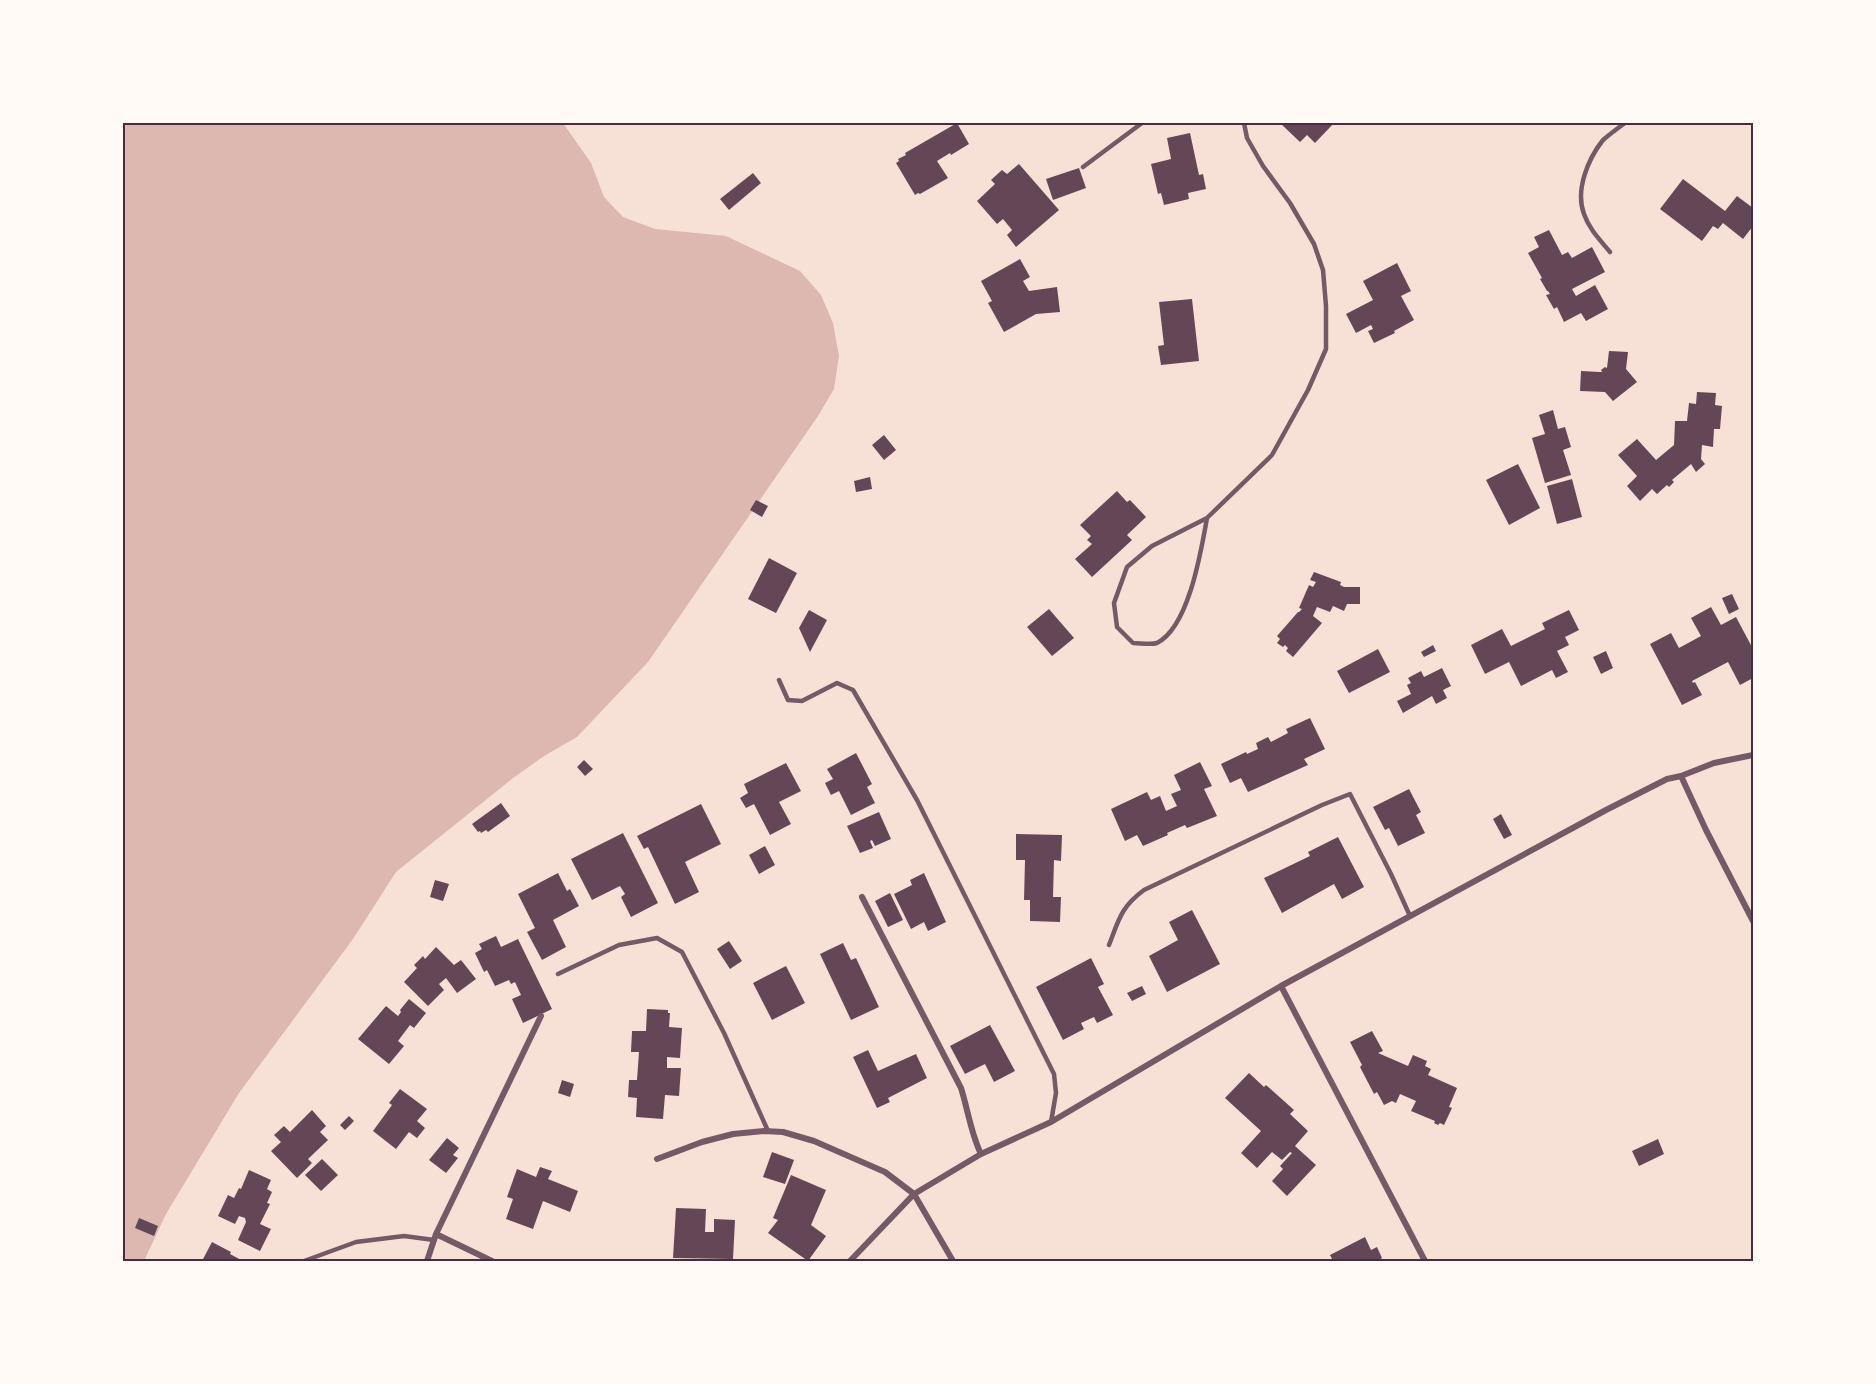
<svg xmlns="http://www.w3.org/2000/svg" width="1876" height="1384" font-family="'Source Sans 3',sans-serif">
	<style>
		.water { fill: #dcb8b0 }
		.building { fill: #644757 }
		.lines { fill: none; stroke-linecap: round; stroke-linejoin: round }
		.service { stroke: #755966; stroke-width: 4.5 }
		.minor { stroke: #755966; stroke-width: 6 }
		.neatline { fill: none; stroke: #4a2c40; stroke-width: 2 }
	</style>
	<rect width="100%" height="100%" fill="#f7e1d7"/>
	<path class="water" d="M 123,123 L 563,123 L 591,163 L 604,197 L 623,217 L 655,229 L 726,236 L 800,271 L 821,295 L 833,323 L 839,356 L 834,389 L 818,416 L 648,662 L 577,737 L 544,756 L 513,778 L 396,872 L 353,939 L 239,1093 L 166,1214 L 144,1261 L 123,1261 Z"/>
	<path class="building" d="M 957,123 L 969,144 L 951,155 L 950,153 L 937,161 L 948,178 L 920,194 L 918,193 L 915,195 L 896,163 L 899,161 L 898,159 L 906,155 L 905,153 Z
		M 1280,123 L 1334,123 L 1315,143 L 1307,135 L 1300,142 Z
		M 1190,133 L 1199,175 L 1203,174 L 1206,189 L 1188,193 L 1189,199 L 1164,205 L 1161,193 L 1158,194 L 1151,164 L 1171,159 L 1167,138 Z
		M 1019,164 L 1059,210 L 1016,247 L 1007,235 L 1012,230 L 1003,219 L 997,224 L 977,201 L 995,184 L 991,180 L 1002,170 L 1007,174 Z
		M 1079,168 L 1086,188 L 1053,200 L 1046,179 Z
		M 753,173 L 761,183 L 729,210 L 720,199 Z
		M 1683,179 L 1725,211 L 1737,196 L 1753,208 L 1753,226 L 1743,239 L 1723,223 L 1718,229 L 1713,226 L 1702,241 L 1660,209 Z
		M 1549,230 L 1562,255 L 1568,252 L 1572,258 L 1592,247 L 1605,272 L 1572,289 L 1576,296 L 1595,285 L 1608,309 L 1586,321 L 1581,313 L 1564,322 L 1557,307 L 1554,309 L 1546,295 L 1550,294 L 1548,291 L 1547,291 L 1540,279 L 1542,278 L 1528,253 L 1539,247 L 1534,237 Z
		M 1020,259 L 1030,277 L 1023,281 L 1029,291 L 1057,287 L 1060,312 L 1036,314 L 1004,332 L 988,303 L 992,301 L 981,281 Z
		M 1397,263 L 1411,291 L 1401,296 L 1414,320 L 1394,331 L 1395,333 L 1374,343 L 1368,331 L 1373,329 L 1371,325 L 1356,333 L 1346,314 L 1373,300 L 1363,281 Z
		M 1192,299 L 1199,361 L 1161,365 L 1158,346 L 1164,345 L 1159,302 Z
		M 1609,351 L 1628,352 L 1626,369 L 1637,382 L 1613,401 L 1605,392 L 1580,391 L 1581,371 L 1600,372 L 1602,372 L 1601,370 L 1605,367 L 1607,368 Z
		M 1697,392 L 1716,393 L 1715,405 L 1722,406 L 1720,429 L 1714,429 L 1713,447 L 1702,445 L 1701,459 L 1705,464 L 1696,472 L 1691,464 L 1672,480 L 1674,482 L 1669,487 L 1667,485 L 1657,494 L 1652,489 L 1640,501 L 1627,486 L 1637,476 L 1618,455 L 1637,439 L 1656,460 L 1674,445 L 1675,421 L 1687,421 L 1689,403 L 1696,404 Z
		M 1553,410 L 1558,429 L 1565,427 L 1571,447 L 1563,450 L 1571,475 L 1545,483 L 1532,438 L 1545,434 L 1539,415 Z
		M 884,435 L 896,450 L 884,460 L 872,445 Z
		M 1518,464 L 1540,508 L 1509,525 L 1486,480 Z
		M 870,477 L 872,489 L 856,492 L 854,481 Z
		M 1572,479 L 1582,517 L 1557,524 L 1547,486 Z
		M 1117,491 L 1127,502 L 1130,500 L 1146,517 L 1127,535 L 1132,540 L 1092,577 L 1075,559 L 1092,544 L 1087,540 L 1091,536 L 1080,525 Z
		M 756,500 L 768,506 L 762,517 L 750,510 Z
		M 769,558 L 797,573 L 776,613 L 748,599 Z
		M 1314,572 L 1341,582 L 1340,585 L 1344,587 L 1360,587 L 1360,604 L 1347,604 L 1344,611 L 1333,606 L 1330,612 L 1317,607 L 1313,616 L 1322,623 L 1293,657 L 1286,651 L 1288,648 L 1285,645 L 1283,647 L 1277,643 L 1280,639 L 1277,636 L 1298,612 L 1299,612 L 1302,609 L 1299,608 L 1309,585 L 1313,587 L 1316,582 L 1310,580 Z
		M 1732,594 L 1739,609 L 1729,614 L 1722,598 Z
		M 1711,607 L 1721,625 L 1736,617 L 1753,649 L 1753,678 L 1740,685 L 1728,662 L 1692,681 L 1693,683 L 1695,682 L 1702,695 L 1682,705 L 1650,644 L 1671,633 L 1679,648 L 1701,636 L 1691,618 Z
		M 1049,609 L 1074,638 L 1052,656 L 1027,627 Z
		M 809,610 L 827,620 L 810,652 L 799,628 Z
		M 1569,610 L 1579,630 L 1565,637 L 1569,645 L 1557,651 L 1568,672 L 1556,678 L 1552,670 L 1521,686 L 1509,662 L 1485,674 L 1471,645 L 1502,629 L 1511,646 L 1545,629 L 1542,623 Z
		M 1433,645 L 1436,651 L 1424,657 L 1421,652 Z
		M 1378,649 L 1390,672 L 1349,693 L 1337,671 Z
		M 1606,651 L 1613,668 L 1601,674 L 1593,657 Z
		M 1442,668 L 1451,686 L 1443,690 L 1447,698 L 1436,704 L 1432,696 L 1403,713 L 1397,701 L 1411,694 L 1407,685 L 1411,683 L 1408,678 L 1421,671 L 1424,677 Z
		M 1310,718 L 1325,749 L 1304,759 L 1308,765 L 1248,792 L 1241,778 L 1230,783 L 1221,764 L 1246,752 L 1247,754 L 1258,749 L 1256,743 L 1268,737 L 1271,742 L 1288,733 L 1286,729 Z
		M 856,753 L 872,784 L 867,787 L 875,803 L 851,815 L 839,791 L 831,795 L 825,783 L 833,779 L 827,769 Z
		M 584,760 L 593,769 L 585,776 L 577,767 Z
		M 1200,762 L 1212,786 L 1204,789 L 1217,816 L 1187,828 L 1185,825 L 1167,833 L 1168,835 L 1143,846 L 1137,835 L 1125,841 L 1111,809 L 1147,792 L 1151,800 L 1160,796 L 1166,811 L 1177,806 L 1171,794 L 1181,790 L 1174,775 Z
		M 786,763 L 801,791 L 779,802 L 791,824 L 770,835 L 754,804 L 746,808 L 740,798 L 748,793 L 744,784 Z
		M 1409,789 L 1421,812 L 1416,815 L 1425,833 L 1398,846 L 1389,828 L 1385,830 L 1373,807 Z
		M 501,803 L 510,816 L 488,832 L 486,830 L 481,833 L 480,831 L 478,832 L 472,824 Z
		M 701,804 L 721,844 L 685,862 L 699,892 L 675,904 L 648,847 L 644,849 L 637,836 Z
		M 879,812 L 891,839 L 875,846 L 872,840 L 870,841 L 873,848 L 860,853 L 847,826 Z
		M 1501,814 L 1512,835 L 1504,839 L 1493,819 Z
		M 623,833 L 658,903 L 631,917 L 621,897 L 625,894 L 620,886 L 592,900 L 571,859 Z
		M 1016,834 L 1062,835 L 1061,861 L 1054,860 L 1053,897 L 1061,897 L 1060,922 L 1030,921 L 1030,900 L 1024,900 L 1025,860 L 1016,860 Z
		M 1338,837 L 1364,887 L 1342,899 L 1334,884 L 1282,913 L 1264,878 L 1310,856 L 1308,852 Z
		M 765,846 L 775,865 L 759,874 L 749,855 Z
		M 558,873 L 567,891 L 570,889 L 579,906 L 553,920 L 566,947 L 542,960 L 527,932 L 535,928 L 518,894 Z
		M 924,873 L 946,922 L 928,931 L 924,922 L 911,929 L 894,894 L 912,885 L 910,880 Z
		M 435,880 L 449,884 L 443,901 L 430,897 Z
		M 890,893 L 903,920 L 888,927 L 875,901 Z
		M 1192,910 L 1220,964 L 1167,992 L 1149,956 L 1178,940 L 1169,922 Z
		M 496,936 L 501,947 L 518,939 L 552,1009 L 523,1023 L 512,999 L 521,995 L 515,982 L 511,984 L 509,980 L 495,986 L 487,970 L 484,972 L 475,953 L 482,949 L 479,944 Z
		M 729,941 L 742,961 L 730,969 L 717,949 Z
		M 843,943 L 851,960 L 856,958 L 879,1007 L 851,1020 L 820,954 Z
		M 436,947 L 454,965 L 461,960 L 476,979 L 457,993 L 446,978 L 439,984 L 444,990 L 428,1006 L 404,982 L 417,968 L 414,965 L 423,956 L 425,959 Z
		M 1091,958 L 1104,984 L 1098,987 L 1113,1015 L 1097,1023 L 1094,1017 L 1081,1023 L 1084,1029 L 1063,1040 L 1036,987 Z
		M 786,966 L 805,1003 L 772,1020 L 753,983 Z
		M 1142,986 L 1146,994 L 1132,1001 L 1127,993 Z
		M 409,999 L 426,1013 L 414,1028 L 410,1025 L 398,1041 L 404,1046 L 389,1064 L 358,1039 L 386,1006 L 398,1016 L 401,1012 L 400,1010 Z
		M 647,1009 L 668,1010 L 668,1013 L 670,1013 L 669,1027 L 682,1028 L 680,1058 L 667,1057 L 667,1068 L 681,1068 L 679,1096 L 665,1095 L 663,1119 L 636,1117 L 637,1098 L 628,1097 L 629,1080 L 637,1080 L 639,1052 L 631,1052 L 632,1031 L 646,1031 Z
		M 990,1025 L 1015,1071 L 994,1082 L 985,1064 L 965,1074 L 950,1046 Z
		M 1372,1031 L 1383,1051 L 1378,1053 L 1408,1066 L 1413,1055 L 1427,1061 L 1425,1066 L 1431,1069 L 1428,1075 L 1457,1088 L 1449,1107 L 1452,1108 L 1444,1125 L 1440,1123 L 1438,1125 L 1434,1123 L 1435,1121 L 1411,1111 L 1416,1101 L 1400,1094 L 1396,1103 L 1392,1101 L 1384,1105 L 1377,1092 L 1374,1094 L 1360,1067 L 1362,1065 L 1350,1042 Z
		M 868,1050 L 878,1071 L 916,1054 L 927,1078 L 888,1098 L 890,1102 L 877,1108 L 853,1057 Z
		M 1249,1073 L 1264,1087 L 1266,1085 L 1294,1110 L 1290,1114 L 1308,1131 L 1295,1146 L 1316,1165 L 1287,1196 L 1272,1181 L 1283,1169 L 1280,1166 L 1292,1153 L 1290,1152 L 1282,1160 L 1272,1152 L 1257,1168 L 1241,1153 L 1261,1131 L 1225,1098 Z
		M 562,1080 L 574,1084 L 570,1097 L 558,1093 Z
		M 400,1089 L 427,1109 L 417,1121 L 425,1128 L 417,1138 L 409,1132 L 396,1149 L 373,1131 L 392,1105 L 389,1103 Z
		M 312,1110 L 326,1126 L 320,1132 L 328,1140 L 308,1159 L 312,1163 L 297,1178 L 271,1151 L 281,1142 L 274,1135 L 284,1126 L 290,1132 Z
		M 349,1116 L 354,1121 L 345,1130 L 340,1125 Z
		M 447,1138 L 459,1148 L 453,1155 L 458,1158 L 446,1173 L 429,1160 Z
		M 1658,1139 L 1664,1154 L 1639,1166 L 1632,1151 Z
		M 772,1152 L 794,1160 L 785,1184 L 763,1177 Z
		M 322,1159 L 338,1175 L 321,1191 L 305,1175 Z
		M 540,1167 L 552,1171 L 548,1179 L 578,1191 L 570,1212 L 543,1201 L 533,1229 L 506,1219 L 513,1199 L 507,1197 L 517,1169 L 536,1177 Z
		M 249,1170 L 271,1180 L 267,1189 L 272,1192 L 267,1203 L 270,1204 L 260,1224 L 271,1229 L 260,1251 L 238,1240 L 246,1222 L 245,1218 L 239,1216 L 235,1224 L 218,1216 L 228,1195 L 234,1198 L 239,1188 L 241,1189 Z
		M 791,1175 L 826,1190 L 811,1225 L 826,1236 L 808,1261 L 768,1233 L 778,1220 L 773,1218 Z
		M 676,1208 L 706,1209 L 705,1232 L 714,1232 L 714,1219 L 735,1220 L 733,1259 L 673,1258 Z
		M 139,1218 L 158,1226 L 154,1236 L 135,1228 Z
		M 1365,1237 L 1371,1250 L 1377,1247 L 1382,1258 L 1377,1261 L 1333,1261 L 1330,1255 Z
		M 212,1242 L 231,1252 L 230,1254 L 243,1261 L 202,1261 Z"/>
	<g class="lines">
		<path class="service" d="M 1083,167 L 1142,123
			M 1610,252 C 1600,240 1589,229 1584,214 C 1575,190 1588,159 1603,140 C 1610,134 1618,128 1625,123
			M 1207,518 C 1201,551 1189,627 1157,643 C 1151,645 1140,643 1133,643 L 1117,627 L 1114,603 L 1127,567 L 1152,546 L 1207,518 L 1272,455 L 1308,390 L 1326,349 L 1326,306 L 1323,270 L 1314,244 L 1290,203 L 1263,166 L 1247,138 L 1244,123
			M 779,680 L 788,700 L 802,701 L 837,683 L 853,690 L 917,800 L 1054,1074 L 1056,1093 L 1051,1122
			M 1109,945 C 1119,919 1121,907 1144,890 L 1322,805 L 1350,794 L 1391,874 L 1410,916
			M 558,974 L 619,945 L 657,938 L 682,952 L 724,1033 L 768,1131
			M 304,1261 L 356,1242 L 404,1236 L 434,1240"/>
		<path class="minor" d="M 1681,776 L 1706,830 L 1753,921
			M 862,897 L 961,1088 C 968,1110 971,1134 981,1154
			M 1281,986 L 1425,1261
			M 657,1159 L 702,1142 L 733,1134 L 764,1131 L 783,1132 L 814,1141 L 885,1172 L 914,1194 L 953,1261
			M 436,1234 L 492,1261
			M 427,1261 L 436,1234 L 541,1016
			M 850,1261 L 914,1194 L 981,1154 L 1051,1122 L 1281,986 L 1606,810 L 1667,779 L 1681,776 L 1714,763 L 1753,755"/>
	</g>
	<rect width="1876" height="1384" fill="none" stroke="#fffaf5" stroke-width="249"/>
	<rect x="124" y="124" width="1628" height="1136" class="neatline"/>
</svg>
